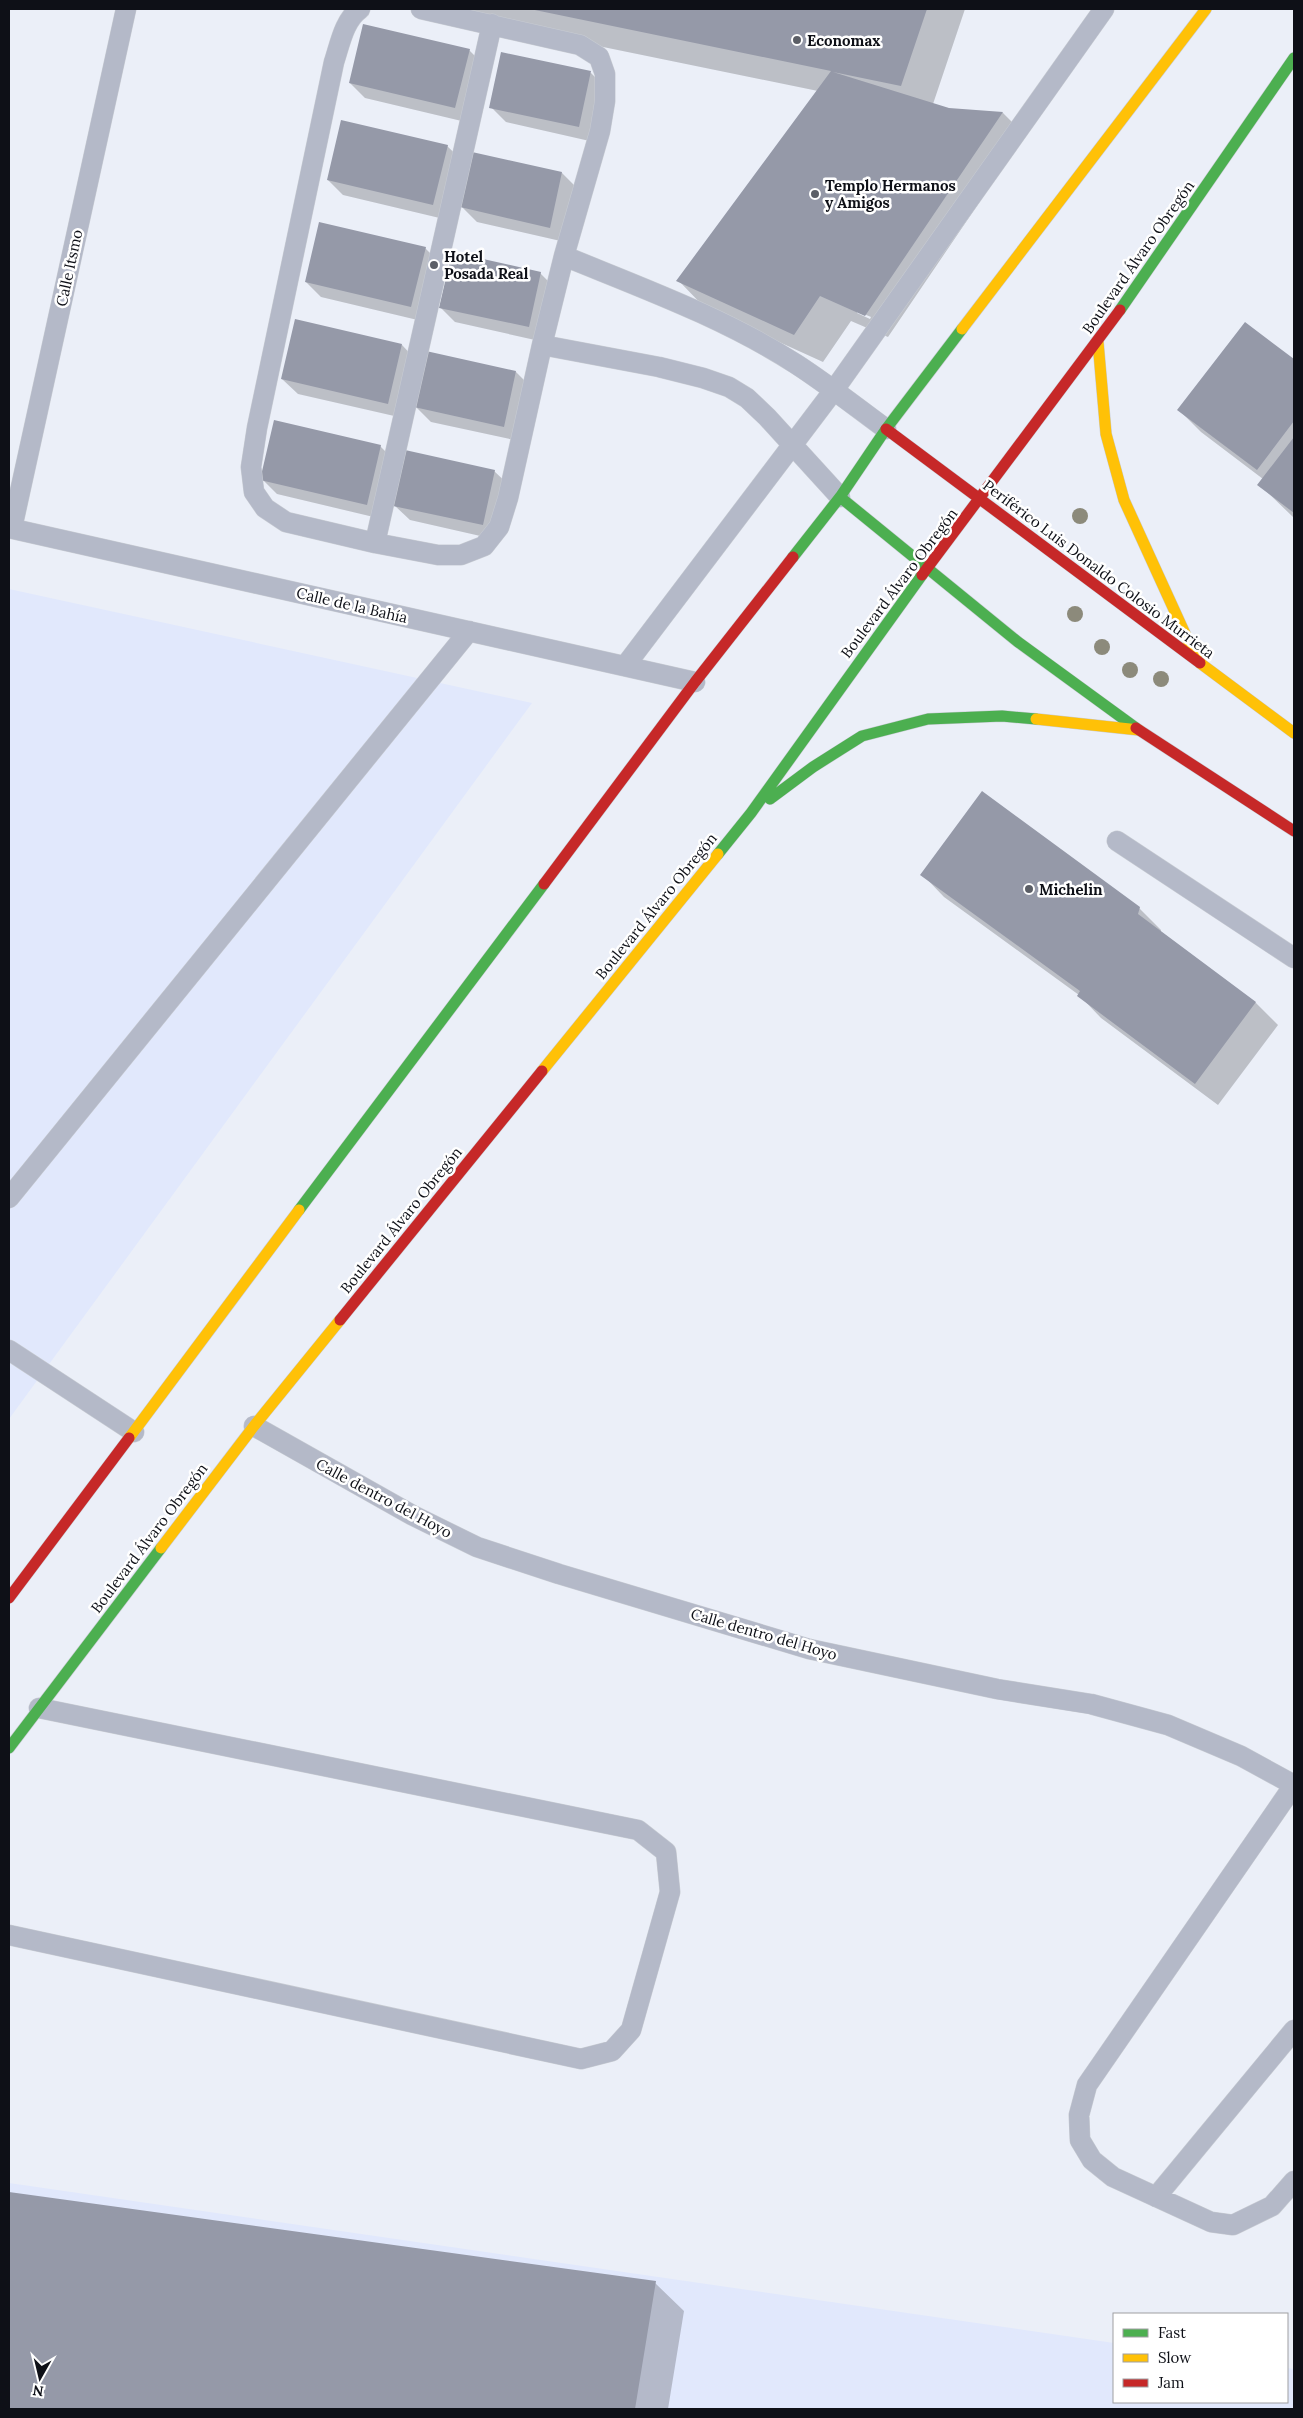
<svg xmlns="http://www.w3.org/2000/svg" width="1303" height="2418" font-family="Lora,serif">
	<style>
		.built { fill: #e1e8fc }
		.shadow { fill: #0003; fill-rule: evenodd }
		.building { fill: #9599a8 }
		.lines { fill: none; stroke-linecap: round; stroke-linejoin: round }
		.lane-casing { stroke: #c8ccd3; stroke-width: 21 }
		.fast-casing { stroke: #c8ccd3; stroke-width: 12 }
		.slow-casing { stroke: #c8ccd3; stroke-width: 12 }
		.jam-casing { stroke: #c8ccd3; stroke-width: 12 }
		.lane { stroke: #b4b9c8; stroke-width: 20 }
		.fast { stroke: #4caf50; stroke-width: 11 }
		.slow { stroke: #ffc107; stroke-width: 11 }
		.jam { stroke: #c62828; stroke-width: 11 }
		.tree { fill: #8c8a7b }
		.poi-dot { fill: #5b5e66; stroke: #fff; stroke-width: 2 }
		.labels { text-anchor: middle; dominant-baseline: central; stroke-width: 5; stroke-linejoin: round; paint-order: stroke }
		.poi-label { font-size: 15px; font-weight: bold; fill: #0e1017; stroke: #fff; text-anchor: start }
		.street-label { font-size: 15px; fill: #0e1017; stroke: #fff }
	</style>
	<rect width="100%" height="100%" fill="#ebeff8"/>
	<path class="built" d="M 9,589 L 532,703 L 9,1419 Z
		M 9,2183 L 1114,2343 L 1114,2402 L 1287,2402 L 1287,2368 L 1294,2369 L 1294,2409 L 9,2409 Z"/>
	<path class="shadow" d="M 418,9 L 965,9 L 933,104 L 949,109 L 1003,113 L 1025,135 L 888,337 L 851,321 L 823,362 L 706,309 L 678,280 L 818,91 ZM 857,311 L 871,317 L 870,319 L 857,313 Z
		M 469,50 L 484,65 L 470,123 L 365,98 L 350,83 Z
		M 591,73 L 606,88 L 594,142 L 506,122 L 491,107 Z
		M 447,146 L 463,161 L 448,220 L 343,195 L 328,180 Z
		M 562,173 L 577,188 L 565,242 L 477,222 L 462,207 Z
		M 425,248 L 440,263 L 426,322 L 321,297 L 306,282 Z
		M 540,273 L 555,288 L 544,342 L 455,322 L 440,307 Z
		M 1245,323 L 1294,361 L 1294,518 L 1259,484 L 1263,479 L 1201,432 L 1179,410 Z
		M 402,345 L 417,361 L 403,418 L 298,394 L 282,379 Z
		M 516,372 L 531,387 L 519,441 L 431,422 L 416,407 Z
		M 380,446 L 395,461 L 382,519 L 277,494 L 262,479 Z
		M 494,471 L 510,486 L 498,540 L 410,520 L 394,505 Z
		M 922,874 L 1139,908 L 1161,930 L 1161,932 L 1256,1003 L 1278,1025 L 1218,1105 L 1101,1018 L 1079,995 L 944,897 Z
		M 9,2194 L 655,2283 L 684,2311 L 668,2409 L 9,2409 Z"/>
	<path class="building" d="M 530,9 L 927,9 L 901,86 L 833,72 L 949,108 L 1003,112 L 865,316 L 820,296 L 794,335 L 676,281 L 831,71 Z
		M 363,24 L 470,49 L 455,108 L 349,83 Z
		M 501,52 L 591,71 L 579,127 L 489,108 Z
		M 341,120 L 448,145 L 433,205 L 327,180 Z
		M 472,152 L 562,172 L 550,228 L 460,207 Z
		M 319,222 L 426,247 L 411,307 L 305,282 Z
		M 452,252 L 541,272 L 529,327 L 439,308 Z
		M 295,319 L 402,344 L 388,404 L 281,379 Z
		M 1245,322 L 1294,359 L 1294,421 L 1257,470 L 1177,410 Z
		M 426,351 L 516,371 L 504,427 L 414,407 Z
		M 274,420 L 381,445 L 367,505 L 260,480 Z
		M 1294,437 L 1294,513 L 1257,485 Z
		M 405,450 L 495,470 L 483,525 L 393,506 Z
		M 982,791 L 1140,907 L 1138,914 L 1256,1002 L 1195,1084 L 1077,996 L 1080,991 L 920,875 Z
		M 9,2192 L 656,2281 L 635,2409 L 9,2409 Z"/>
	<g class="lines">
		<g class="lane-casing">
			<path id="lane" d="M 360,9 C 344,20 340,44 334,62 L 257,428 L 251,467 L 254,492 L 265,508 L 286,522 L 375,543 L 438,555 L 461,555 L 484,546 L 499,527 L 508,498 L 542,345 L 564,256 L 600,131 L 605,101 L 605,74 L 599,57 L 580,45 L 421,9
				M 564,256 C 642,288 725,318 796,364 C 827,384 856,407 886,429
				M 542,345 L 659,367 L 703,378 L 729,387 L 747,398 L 767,417 L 840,497
				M 9,528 L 695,682
				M 12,528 L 126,9
				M 375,543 L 492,24
				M 625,666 L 834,390 L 1104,9
				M 1117,841 L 1294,958
				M 9,1198 L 469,631
				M 9,1350 L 134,1432
				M 254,1426 L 412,1515 L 477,1547 L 559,1574 L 809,1649 L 997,1689 L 1091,1704 L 1168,1725 L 1241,1756 L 1294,1785
				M 1294,1785 L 1087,2085 L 1079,2115 L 1080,2140 L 1092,2160 L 1113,2177 L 1211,2222 L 1233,2225 L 1272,2206 L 1294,2181
				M 9,1935 L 581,2059 L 612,2051 L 631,2030 L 670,1892 L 666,1852 L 638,1830 L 39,1708
				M 1156,2197 L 1294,2030"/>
		</g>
		<g class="fast-casing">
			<path id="fast" d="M 1120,310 L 1294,58
				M 840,497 L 1018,642 L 1136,728
				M 793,557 L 840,497 L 886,429 L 962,329
				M 770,799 L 813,767 L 862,736 L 928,719 L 1002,716 L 1036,719
				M 718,854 L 751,813 L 922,575
				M 299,1210 L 544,884
				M 9,1748 L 161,1548"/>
		</g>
		<g class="slow-casing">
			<path id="slow" d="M 962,329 L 1206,9
				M 1098,342 L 1106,434 L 1124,500 L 1197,660
				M 1200,663 L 1294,733
				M 1036,719 L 1139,730
				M 542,1071 L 718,854
				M 129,1438 L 299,1210
				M 161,1548 L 254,1426 L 340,1320"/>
		</g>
		<g class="jam-casing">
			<path id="jam" d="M 886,429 L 1200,663
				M 922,575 L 1120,310
				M 1136,728 L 1294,831
				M 544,884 L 695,682 L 793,557
				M 340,1320 L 542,1071
				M 9,1598 L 129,1438"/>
		</g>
		<use href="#lane" class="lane"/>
		<use href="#fast" class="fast"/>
		<use href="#slow" class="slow"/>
		<use href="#jam" class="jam"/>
	</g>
	<g class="tree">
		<circle cx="1080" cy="516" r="8"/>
		<circle cx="1075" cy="614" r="8"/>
		<circle cx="1102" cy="647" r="8"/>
		<circle cx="1130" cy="670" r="8"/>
		<circle cx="1161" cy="679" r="8"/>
	</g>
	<g class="poi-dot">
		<circle cx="797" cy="40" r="5"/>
		<circle cx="815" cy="194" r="5"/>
		<circle cx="434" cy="265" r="5"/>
		<circle cx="1029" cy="889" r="5"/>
	</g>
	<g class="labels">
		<g class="poi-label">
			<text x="807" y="40">Economax</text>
			<text x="825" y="185">Templo Hermanos<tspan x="825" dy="17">y Amigos</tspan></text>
			<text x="444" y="256">Hotel<tspan x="444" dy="17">Posada Real</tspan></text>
			<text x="1039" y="889">Michelin</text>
		</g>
		<g class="street-label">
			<text transform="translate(1138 257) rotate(-55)">Boulevard Álvaro Obregón</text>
			<text transform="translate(69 268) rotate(-78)">Calle Itsmo</text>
			<text transform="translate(1099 569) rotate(37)">Periférico Luis Donaldo Colosio Murrieta</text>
			<text transform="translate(899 583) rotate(-53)">Boulevard Álvaro Obregón</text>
			<text transform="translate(352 605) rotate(13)">Calle de la Bahía</text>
			<text transform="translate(656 906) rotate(-51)">Boulevard Álvaro Obregón</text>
			<text transform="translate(401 1220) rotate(-51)">Boulevard Álvaro Obregón</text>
			<text transform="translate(384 1498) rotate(28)">Calle dentro del Hoyo</text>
			<text transform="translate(149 1538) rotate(-53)">Boulevard Álvaro Obregón</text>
			<text transform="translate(764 1634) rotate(16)">Calle dentro del Hoyo</text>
		</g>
	</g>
	<rect width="1303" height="2418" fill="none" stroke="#0e1017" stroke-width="20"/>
	<rect x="1113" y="2313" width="175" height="90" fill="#ffffff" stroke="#9f9fa2"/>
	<rect x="1123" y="2329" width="25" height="8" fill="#4caf50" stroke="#9f9fa2"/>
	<text x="1158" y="2338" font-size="15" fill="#0e1017">Fast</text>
	<rect x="1123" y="2354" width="25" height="8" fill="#ffc107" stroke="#9f9fa2"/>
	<text x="1158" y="2363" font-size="15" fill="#0e1017">Slow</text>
	<rect x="1123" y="2379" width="25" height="8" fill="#c62828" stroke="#9f9fa2"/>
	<text x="1158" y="2388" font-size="15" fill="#0e1017">Jam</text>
	<g transform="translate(40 2378) rotate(188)" stroke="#ffffff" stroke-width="4" paint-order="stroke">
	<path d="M0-4L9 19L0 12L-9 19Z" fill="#0e1017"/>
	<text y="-8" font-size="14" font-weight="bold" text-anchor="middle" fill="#0e1017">N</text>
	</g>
</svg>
